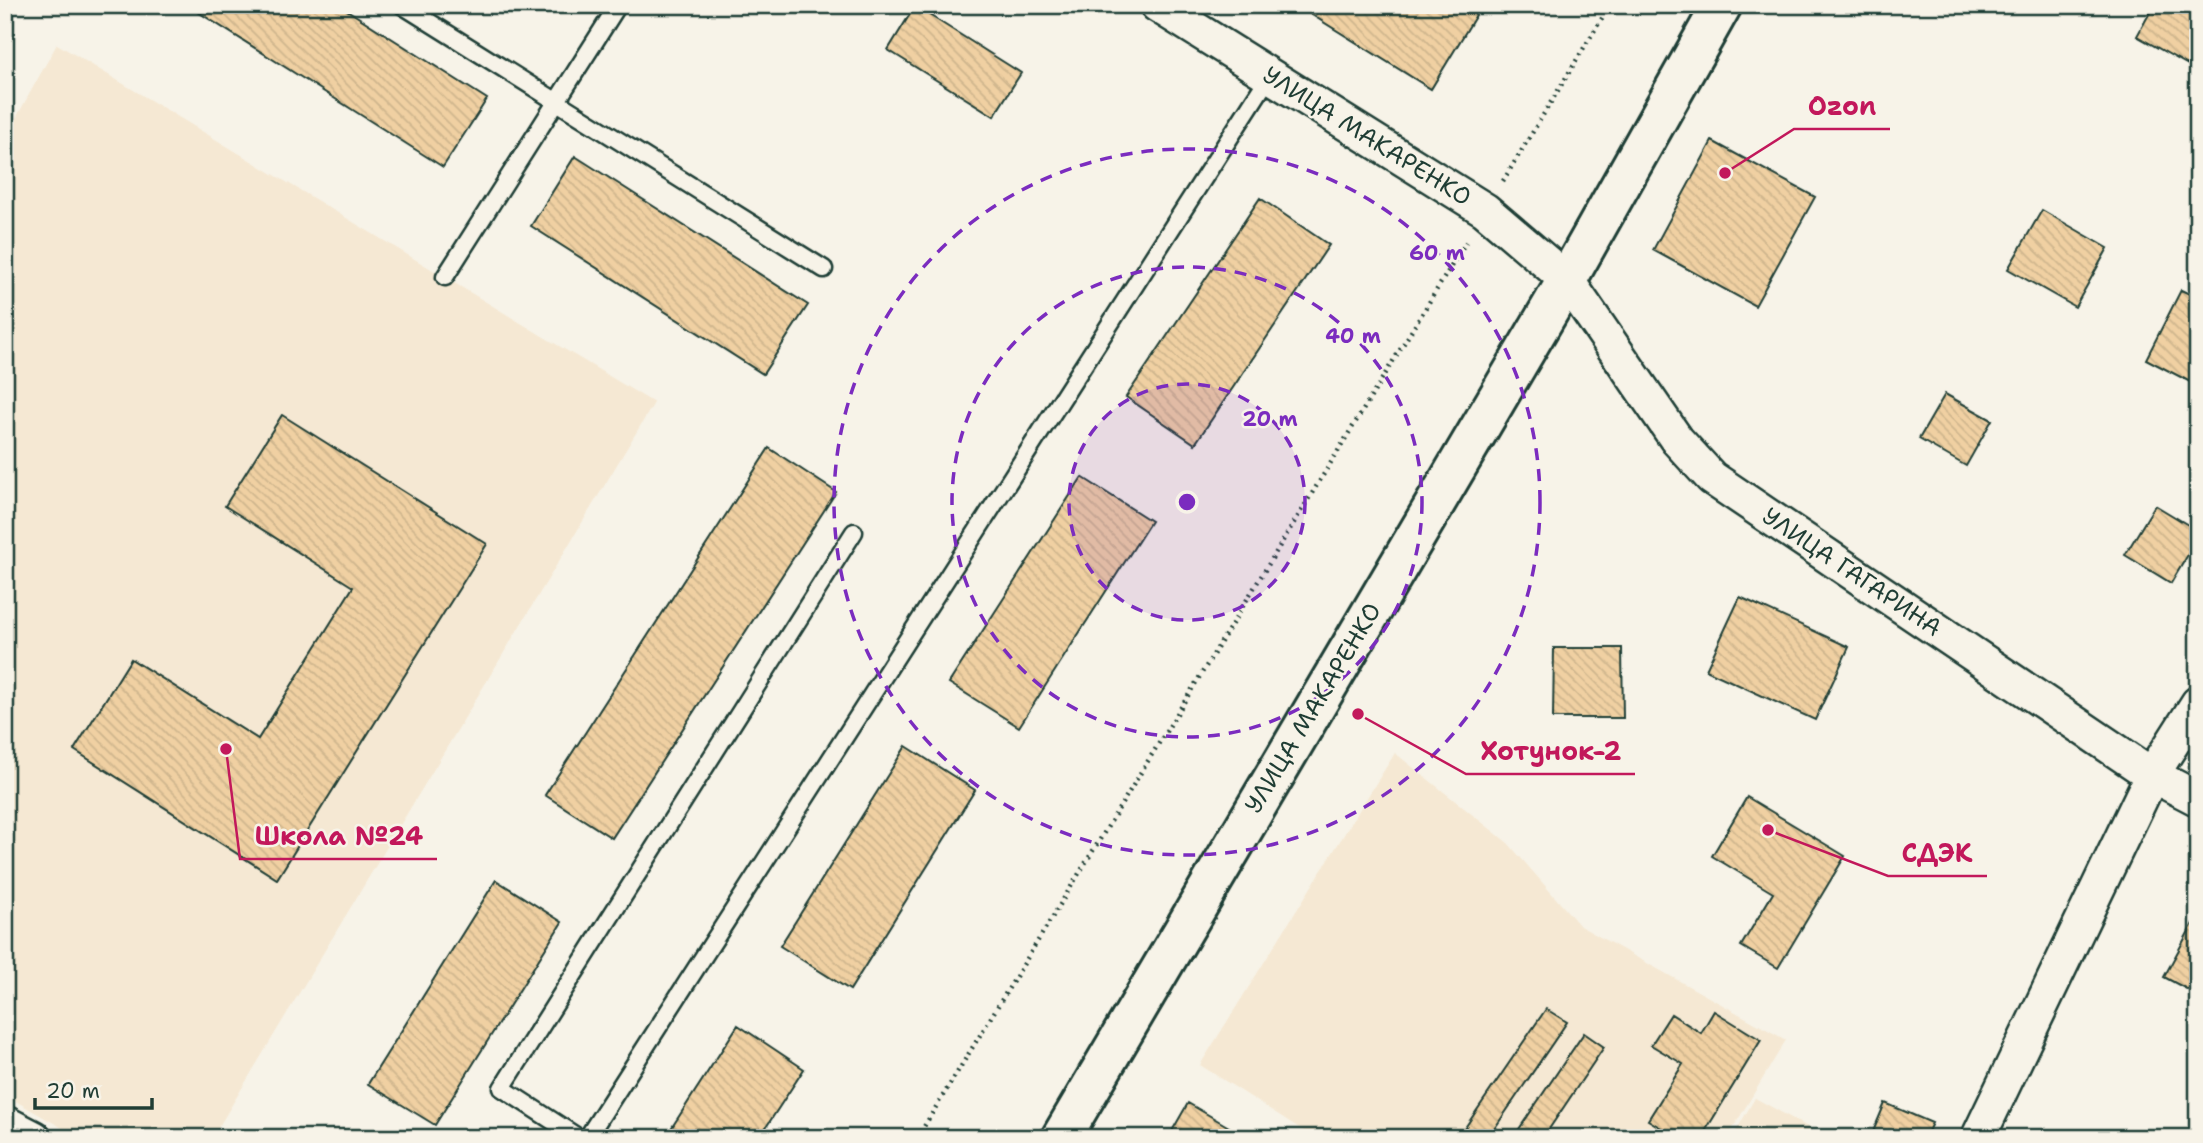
<svg xmlns="http://www.w3.org/2000/svg" width="2203" height="1143" font-family="'Shantell Sans',sans-serif">
	<style>
		.built { fill: #f5e8d3 }
		.building { fill: url(#building-back-hatch); stroke: #1f3d34; stroke-width: 2 }
		.lines { fill: none; stroke-linecap: round; stroke-linejoin: round }
		.service-casing { stroke: #1f3d34; stroke-width: 21 }
		.minor-casing { stroke: #1f3d34; stroke-width: 38 }
		.secondary-casing { stroke: #1f3d34; stroke-width: 44 }
		.path { stroke: #1f3d34; stroke-width: 4.5; stroke-dasharray: 2 5; stroke-linecap: butt }
		.service { stroke: #f7f3e8; stroke-width: 16 }
		.minor { stroke: #f7f3e8; stroke-width: 33 }
		.secondary { stroke: #f7f3e8; stroke-width: 38 }
		.ring { fill: none; stroke: #7b2cbf; stroke-width: 3.5; stroke-dasharray: 12 9 }
		.labels { text-anchor: middle; dominant-baseline: central; stroke-width: 5; stroke-linejoin: round; paint-order: stroke }
		.street-label { font-size: 24px; fill: #1f3d34; stroke: #f7f3e8 }
		.centre { fill: #7b2cbf; stroke: #f7f3e8; stroke-width: 3.5 }
		.ring-label { font-size: 21px; text-anchor: middle; font-weight: bold; fill: #7b2cbf; stroke: #f7f3e8; stroke-width: 5; stroke-linejoin: round; paint-order: stroke }
		.leader { fill: none; stroke: #c2185b; stroke-width: 2.5 }
		.callout-dot { fill: #c2185b; stroke: #f7f3e8; stroke-width: 2.5 }
		.callout-label { font-size: 26px; text-anchor: middle; font-weight: bold; fill: #c2185b; stroke: #f7f3e8; stroke-width: 5; stroke-linejoin: round; paint-order: stroke }
	</style>
	<defs>
		<pattern id="building-back-hatch" width="6" height="6" patternUnits="userSpaceOnUse" patternTransform="scale(1.75)"><rect width="6" height="6" fill="#f0d0a2"/><path d="M-1 5l2 2M0 0l6 6M5-1l2 2" fill="none" stroke="#cdb48c"/></pattern>
	</defs>
	<rect width="100%" height="100%" fill="#f7f3e8"/>
	<filter id="ink" filterUnits="userSpaceOnUse"><feTurbulence type="fractalNoise" baseFrequency=".0143" numOctaves="2"/><feDisplacementMap in="SourceGraphic" scale="14" xChannelSelector="R" yChannelSelector="G"/><feConvolveMatrix kernelMatrix="1 2 1 2 8 2 1 2 1" color-interpolation-filters="sRGB"/></filter>
	<g filter="url(#ink)">
		<path class="built" d="M 57,44 L 654,403 L 212,1138 L 80,1138 L 5,1095 L 5,138 Z
			M 1395,753 L 1508,843 L 1580,926 L 1786,1040 L 1727,1138 L 1315,1138 L 1200,1065 Z
			M 1755,1098 L 1828,1138 L 1732,1138 Z"/>
		<path class="building" d="M 187,5 L 339,5 L 487,99 L 443,167 Z
			M 1296,5 L 1482,5 L 1431,89 Z
			M 2154,5 L 2178,5 L 2198,17 L 2198,47 L 2188,65 L 2137,36 Z
			M 915,6 L 1021,73 L 994,116 L 888,50 Z
			M 1712,141 L 1815,197 L 1755,306 L 1653,250 Z
			M 575,156 L 808,305 L 763,374 L 531,226 Z
			M 1260,198 L 1329,245 L 1195,444 L 1126,397 Z
			M 2042,210 L 2108,248 L 2075,307 L 2008,269 Z
			M 2181,290 L 2198,298 L 2198,386 L 2146,359 Z
			M 1945,394 L 1992,420 L 1966,466 L 1919,439 Z
			M 282,415 L 487,544 L 277,879 L 74,750 L 131,659 L 258,739 L 353,587 L 225,506 Z
			M 769,448 L 836,492 L 612,838 L 545,795 Z
			M 1082,477 L 1151,521 L 1019,727 L 949,683 Z
			M 2155,505 L 2198,531 L 2198,538 L 2171,583 L 2125,555 Z
			M 1740,597 L 1849,647 L 1815,720 L 1706,670 Z
			M 1554,648 L 1622,648 L 1623,718 L 1553,718 Z
			M 906,746 L 975,790 L 850,990 L 780,946 Z
			M 1747,797 L 1845,856 L 1778,968 L 1741,946 L 1773,893 L 1712,856 Z
			M 496,880 L 562,922 L 435,1125 L 368,1084 Z
			M 2195,920 L 2198,922 L 2198,995 L 2164,977 Z
			M 1546,1009 L 1567,1022 L 1488,1138 L 1458,1138 Z
			M 1714,1011 L 1761,1040 L 1701,1138 L 1678,1138 L 1648,1120 L 1683,1064 L 1651,1045 L 1671,1014 L 1701,1033 Z
			M 738,1025 L 804,1069 L 759,1138 L 665,1138 Z
			M 1584,1033 L 1604,1047 L 1543,1138 L 1513,1138 Z
			M 1188,1103 L 1234,1130 L 1229,1138 L 1168,1138 Z
			M 1885,1103 L 1932,1123 L 1925,1138 L 1881,1138 L 1872,1134 Z"/>
		<g class="lines">
			<g class="service-casing">
				<path id="service" d="M 402,5 L 824,269
					M 445,277 L 618,5
					M 579,1138 L 502,1088 L 854,532
					M 587,1138 L 1270,75"/>
			</g>
			<g class="minor-casing">
				<path id="minor" d="M 1157,5 L 1485,210 L 1567,280 L 1677,440 L 1712,478 L 2152,775 L 2198,799
					M 5,1123 L 34,1138
					M 1978,1138 L 2152,775 L 2198,703"/>
			</g>
			<g class="secondary-casing">
				<path id="secondary" d="M 1061,1138 L 1567,280 L 1722,5"/>
			</g>
			<path class="path" d="M 1503,181 L 1610,5
				M 917,1138 L 1466,242"/>
			<use href="#service" class="service"/>
			<use href="#minor" class="minor"/>
			<use href="#secondary" class="secondary"/>
		</g>
	</g>
	<circle cx="1187" cy="502" r="118" fill="#7b2cbf" fill-opacity=".12"/>
	<g class="ring">
		<circle cx="1187" cy="502" r="118"/>
		<circle cx="1187" cy="502" r="235"/>
		<circle cx="1187" cy="502" r="353"/>
	</g>
	<g class="labels">
		<g class="street-label">
			<text transform="translate(1367 136) rotate(32)">УЛИЦА МАКАРЕНКО</text>
			<text transform="translate(1852 572) rotate(34)">УЛИЦА ГАГАРИНА</text>
			<text transform="translate(1313 708) rotate(-59)">УЛИЦА МАКАРЕНКО</text>
		</g>
	</g>
	<circle cx="1187" cy="502" r="10" class="centre"/>
	<g class="ring-label">
		<text x="1437" y="260">60 m</text>
		<text x="1353" y="343">40 m</text>
		<text x="1270" y="426">20 m</text>
	</g>
	<path class="leader" d="M1725 173L1794 129H1890M1358 714L1466 774H1635M226 749L240 859H437M1768 830L1888 876H1987"/>
	<g class="callout-dot">
		<circle cx="1725" cy="173" r="7"/>
		<circle cx="1358" cy="714" r="7"/>
		<circle cx="226" cy="749" r="7"/>
		<circle cx="1768" cy="830" r="7"/>
	</g>
	<g class="callout-label">
		<text x="1842" y="115">Ozon</text>
		<text x="1551" y="760">Хотунок-2</text>
		<text x="339" y="845">Школа №24</text>
		<text x="1937" y="862">СДЭК</text>
	</g>
	<rect width="2203" height="1143" fill="none" stroke="#f7f3e8" stroke-width="28"/>
	<rect x="14" y="14" width="2175" height="1115" fill="none" stroke="#1f3d34" stroke-width="2.5" filter="url(#ink)"/>
	<path d="M35 1098v10h117v-10" fill="none" stroke="#1f3d34" stroke-width="3.5"/>
	<text x="46" y="1098" font-size="21" fill="#1f3d34" stroke="#f7f3e8" stroke-width="5" paint-order="stroke">20 m</text>
</svg>
